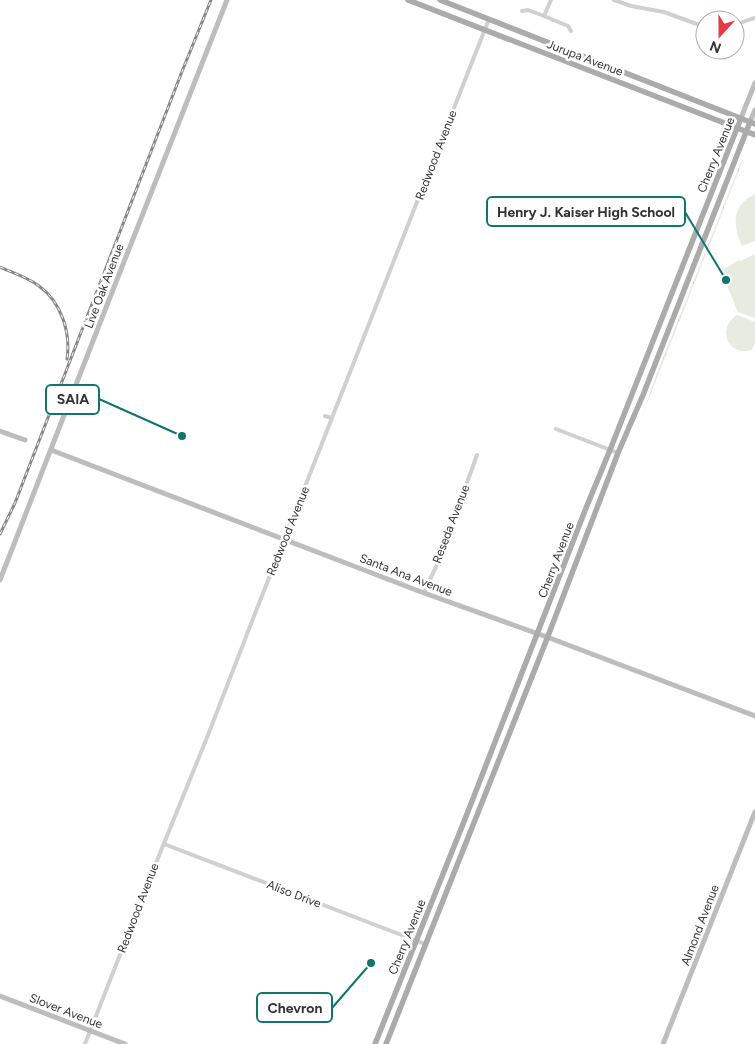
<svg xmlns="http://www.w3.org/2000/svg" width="755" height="1044" font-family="Figtree,sans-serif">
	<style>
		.grass { fill: url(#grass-tufts) }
		.garden { fill: #e6ecdf }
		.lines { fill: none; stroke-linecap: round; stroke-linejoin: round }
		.street { stroke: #d0d0d0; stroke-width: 4 }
		.secondary { stroke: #bdbdbd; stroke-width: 5 }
		.primary { stroke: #ababab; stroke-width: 5.5 }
		.rail-casing { stroke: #888; stroke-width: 3 }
		.rail { stroke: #fff; stroke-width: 1; stroke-dasharray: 4; stroke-linecap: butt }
		.labels { text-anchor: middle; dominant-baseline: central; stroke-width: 5; stroke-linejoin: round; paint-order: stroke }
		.street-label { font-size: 12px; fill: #333; stroke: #fff }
		.leader { fill: none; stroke: #0f766e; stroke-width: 2 }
		.callout-dot { fill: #0f766e; stroke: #fff; stroke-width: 2 }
		.callout { fill: #fff; stroke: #0f766e; stroke-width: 2 }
		.callout-label { font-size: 14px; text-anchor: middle; font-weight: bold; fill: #333 }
	</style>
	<defs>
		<pattern id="grass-tufts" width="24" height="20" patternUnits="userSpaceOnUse" patternTransform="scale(1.25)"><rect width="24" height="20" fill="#e6ecdf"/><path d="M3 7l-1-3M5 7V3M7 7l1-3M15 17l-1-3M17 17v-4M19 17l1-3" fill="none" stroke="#c6cbc0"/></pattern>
	</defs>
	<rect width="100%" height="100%" fill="#fff"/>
	<path class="grass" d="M 742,159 L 743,160 L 642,416 L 657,373 Z"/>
	<path class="garden" d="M 755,194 L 755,241 L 742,246 C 732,225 732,205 755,194 Z
		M 755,254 L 755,318 L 738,312 L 721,271 L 739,260 L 740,261 Z
		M 737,315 L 755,322 L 755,343 L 752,350 C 728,357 716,329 737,315 Z"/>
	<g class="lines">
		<path class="street" d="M 614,0 L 631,6 L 664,12 L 705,27
			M 522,11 L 528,10 L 544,16 L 568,26 L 571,31
			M 544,16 L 551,0
			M 735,25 L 751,19 L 755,18
			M 325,416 L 332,418
			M 556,429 L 618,453
			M 424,593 L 439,560 L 477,455
			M 164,844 L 425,944
			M 85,1044 L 156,863 L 208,735 L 256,611 L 489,19"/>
		<path class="secondary" d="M 741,118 L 755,83
			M 750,122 L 755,110
			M 0,431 L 25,440
			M 51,450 L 424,593 L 547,637 L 755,716
			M 0,580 L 107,305 L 227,0
			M 0,996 L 125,1044
			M 663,1044 L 755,812"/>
		<path class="primary" d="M 408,0 L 755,135
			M 440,0 L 755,124
			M 375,1044 L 467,814 L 586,508 L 610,450 L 741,118
			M 386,1044 L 543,649 L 618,453 L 643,395 L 750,122"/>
		<g class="rail-casing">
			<path id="rail" d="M 0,267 C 13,273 27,277 39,286 C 61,302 71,332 67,359
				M 0,534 L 15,503 L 181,74 L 211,0"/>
		</g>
		<use href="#rail" class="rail"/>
	</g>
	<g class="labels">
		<g class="street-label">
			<text transform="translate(585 58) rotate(21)">Jurupa Avenue</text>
			<text transform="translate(436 155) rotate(-69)">Redwood Avenue</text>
			<text transform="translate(716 155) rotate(-68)">Cherry Avenue</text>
			<text transform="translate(104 286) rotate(-69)">Live Oak Avenue</text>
			<text transform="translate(451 524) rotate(-69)">Reseda Avenue</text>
			<text transform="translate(288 531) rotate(-68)">Redwood Avenue</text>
			<text transform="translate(556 560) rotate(-69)">Cherry Avenue</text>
			<text transform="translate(406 575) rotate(21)">Santa Ana Avenue</text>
			<text transform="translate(294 894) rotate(21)">Aliso Drive</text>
			<text transform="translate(138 908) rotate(-69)">Redwood Avenue</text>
			<text transform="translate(700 925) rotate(-69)">Almond Avenue</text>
			<text transform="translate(407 937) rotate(-68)">Cherry Avenue</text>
			<text transform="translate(66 1011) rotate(21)">Slover Avenue</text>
		</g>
	</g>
	<path class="leader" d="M726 280L685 212M182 436L99 399M371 963L332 1008"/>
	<g class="callout-dot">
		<circle cx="726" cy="280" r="5"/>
		<circle cx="182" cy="436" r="5"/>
		<circle cx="371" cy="963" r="5"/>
	</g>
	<g class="callout">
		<rect x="487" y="197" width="198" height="29" rx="5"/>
		<rect x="46" y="385" width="53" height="29" rx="5"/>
		<rect x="257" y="993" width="75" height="29" rx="5"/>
	</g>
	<g class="callout-label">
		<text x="586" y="217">Henry J. Kaiser High School</text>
		<text x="73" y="404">SAIA</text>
		<text x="295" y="1013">Chevron</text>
	</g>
	<g transform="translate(720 35) rotate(201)"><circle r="24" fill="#ffffff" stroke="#adadad"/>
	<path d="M0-4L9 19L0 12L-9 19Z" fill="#e63946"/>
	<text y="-8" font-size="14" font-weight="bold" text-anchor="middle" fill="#333333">N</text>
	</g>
</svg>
